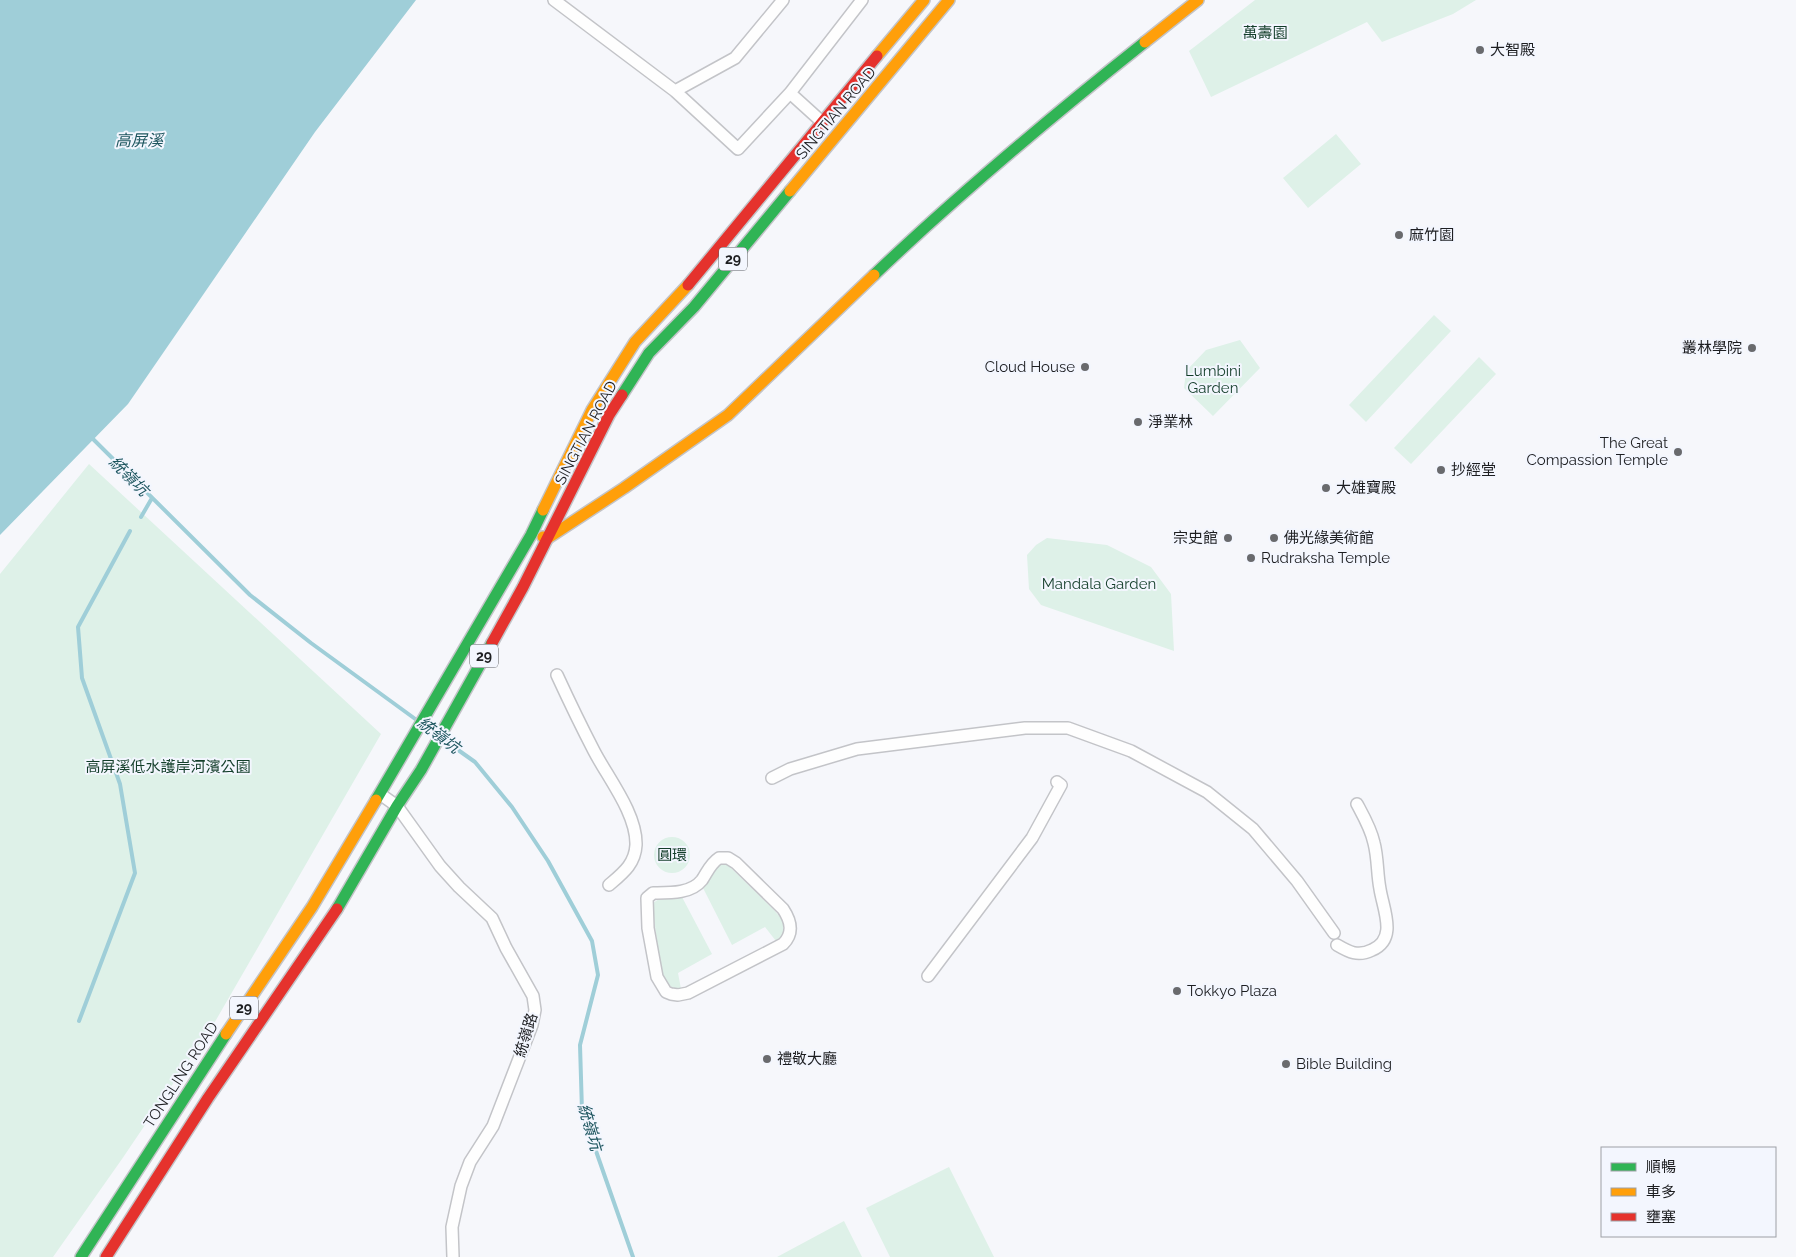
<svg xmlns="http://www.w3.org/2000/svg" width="1796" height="1257" font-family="Raleway,'Noto Sans TC',sans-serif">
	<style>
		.green { fill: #def1e8 }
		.water { fill: #9fced8 }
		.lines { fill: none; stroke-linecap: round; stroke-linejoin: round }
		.stream { stroke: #9fced8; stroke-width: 4 }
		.street-casing { stroke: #c3c4c8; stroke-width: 14 }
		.fast-casing { stroke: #c3c4c8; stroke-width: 14 }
		.slow-casing { stroke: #c3c4c8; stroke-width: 14 }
		.jam-casing { stroke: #c3c4c8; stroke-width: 14 }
		.street { stroke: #fefefe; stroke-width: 11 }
		.fast { stroke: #30b455; stroke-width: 11 }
		.slow { stroke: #ff9f0a; stroke-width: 11 }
		.jam { stroke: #e5322d; stroke-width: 11 }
		.poi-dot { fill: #696a6d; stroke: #f3f6fe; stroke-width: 2 }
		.labels { text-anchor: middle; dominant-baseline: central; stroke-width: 4; stroke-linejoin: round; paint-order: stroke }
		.shield { fill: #f3f6fe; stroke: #5d5f63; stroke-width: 1 }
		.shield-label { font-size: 14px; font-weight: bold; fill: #1d1e21 }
		.park-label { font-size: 15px; fill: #133e2a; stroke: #f3f6fe }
		.poi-label { font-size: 15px; fill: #1d1e21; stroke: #f3f6fe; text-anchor: start }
		.street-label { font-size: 15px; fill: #1d1e21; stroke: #f3f6fe }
		.water-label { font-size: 16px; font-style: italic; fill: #1d555e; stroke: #f3f6fe }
	</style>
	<rect width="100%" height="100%" fill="#f6f7fb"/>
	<path class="green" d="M 1255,0 L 1476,0 L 1453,14 L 1382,42 L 1367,22 L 1211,97 L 1189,51 Z
		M 1336,134 L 1361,164 L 1308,208 L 1283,178 Z
		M 1434,315 L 1451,331 L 1366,422 L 1349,405 Z
		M 1240,340 L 1260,368 L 1213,416 L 1184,388 L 1186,371 L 1206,350 Z
		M 1479,357 L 1496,374 L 1411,464 L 1394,448 Z
		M 89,464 L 381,734 L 216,1020 L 122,1159 L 53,1257 L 0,1257 L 0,574 Z
		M 1047,538 L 1107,545 L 1151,567 L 1171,594 L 1174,651 L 1041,605 L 1029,589 L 1027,555 L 1036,545 Z
		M654 855a18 18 0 1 1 36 0a18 18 0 1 1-36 0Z
		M 725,864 L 730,867 L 775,911 L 783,921 L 783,935 L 776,941 L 765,927 L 732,945 L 702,886 L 710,879 L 719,865 Z
		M 682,897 L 712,954 L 678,973 L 681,989 C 672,989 667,985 662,977 L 652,905 C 658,896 671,898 682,897 Z
		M 949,1167 L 994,1257 L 890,1257 L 866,1208 Z
		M 844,1221 L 862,1257 L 777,1257 Z"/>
	<path class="water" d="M 0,0 L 416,0 L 315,132 L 128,404 L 0,535 Z"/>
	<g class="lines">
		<path class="stream" d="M 90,436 L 250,595 L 311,643 L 418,721
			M 141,517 L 152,498
			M 444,740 L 475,762 L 512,807 L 548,861 L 592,941 L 598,975 L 580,1045 L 582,1111 L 633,1257
			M 79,1021 L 135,873 L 120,784 L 82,678 L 78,627 L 130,531"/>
		<g class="street-casing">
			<path id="street" d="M 554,0 L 675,91 L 738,149 L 790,93 L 822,122
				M 675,91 L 735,58 L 783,0
				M 790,93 L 862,0
				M 557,675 C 569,701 581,726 594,751 C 608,778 637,814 636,845 C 635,864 623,873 609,885
				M 772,778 L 790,769 L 857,749 L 1025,728 L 1068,728 L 1131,751 L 1207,792 L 1253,829 L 1297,881 L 1334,933
				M 380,794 L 397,806 L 440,866 L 459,887 L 492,918 L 506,948 L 533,996 L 535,1010 L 532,1025 L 493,1126 L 470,1162 L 461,1186 L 452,1227 L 453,1257
				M 719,858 L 728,858 L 736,863 L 783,909 C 791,921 794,933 783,944 L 688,993 L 678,995 L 671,994 L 666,992 L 657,977 L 648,928 L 647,898 L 653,893 C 669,893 691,894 702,880 C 708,871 710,864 719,858 Z
				M 1337,945 C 1349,952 1358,957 1372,950 C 1398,939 1383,909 1380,889 C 1377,874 1378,858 1374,843 C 1371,829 1364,817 1357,804
				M 928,976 L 1032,838 L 1061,785 L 1057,782"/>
		</g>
		<g class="fast-casing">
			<path id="fast" d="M 874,275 C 960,193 1052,116 1145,42
				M 622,395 L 649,353 L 694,307 L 790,191
				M 376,800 L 531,535 L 543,510
				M 337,909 L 397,806 L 421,770 L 492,643
				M 81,1257 L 226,1034"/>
		</g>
		<g class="slow-casing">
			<path id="slow" d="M 1145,42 L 1198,0
				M 877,56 L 924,0
				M 790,191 L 949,0
				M 543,510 L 592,410 L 635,342 L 688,285
				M 543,537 L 548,538 L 624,488 L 728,415 L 874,275
				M 226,1034 L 312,907 L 376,800"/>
		</g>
		<g class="jam-casing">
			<path id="jam" d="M 688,285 L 877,56
				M 492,643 L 523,587 L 609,415 L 622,395
				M 106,1257 L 208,1098 L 337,909"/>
		</g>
		<use href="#street" class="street"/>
		<use href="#fast" class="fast"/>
		<use href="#slow" class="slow"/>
		<use href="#jam" class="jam"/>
	</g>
	<g class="poi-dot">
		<circle cx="1480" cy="50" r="5"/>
		<circle cx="1399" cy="235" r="5"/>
		<circle cx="1752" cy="348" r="5"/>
		<circle cx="1085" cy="367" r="5"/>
		<circle cx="1138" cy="422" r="5"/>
		<circle cx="1678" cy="452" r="5"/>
		<circle cx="1441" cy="470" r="5"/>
		<circle cx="1326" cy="488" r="5"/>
		<circle cx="1228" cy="538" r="5"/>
		<circle cx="1274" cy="538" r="5"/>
		<circle cx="1251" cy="558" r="5"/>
		<circle cx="1177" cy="991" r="5"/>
		<circle cx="767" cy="1059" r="5"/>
		<circle cx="1286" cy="1064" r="5"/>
	</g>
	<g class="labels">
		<g class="shield">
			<rect x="719" y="247.5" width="28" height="23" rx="4"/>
			<rect x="470" y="644.5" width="28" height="23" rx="4"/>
			<rect x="230" y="996.5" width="28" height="23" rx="4"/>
		</g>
		<g class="shield-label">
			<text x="733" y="259">29</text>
			<text x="484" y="656">29</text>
			<text x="244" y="1008">29</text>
		</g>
		<g class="park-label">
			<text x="1265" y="33">萬壽園</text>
			<text x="1213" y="371">Lumbini<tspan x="1213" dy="17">Garden</tspan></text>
			<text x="1099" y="584">Mandala Garden</text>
			<text x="168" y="767">高屏溪低水護岸河濱公園</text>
			<text x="672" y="855">圓環</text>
		</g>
		<g class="poi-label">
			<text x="1490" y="50">大智殿</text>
			<text x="1409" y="235">麻竹園</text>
			<text x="1742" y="348" text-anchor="end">叢林學院</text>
			<text x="1075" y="367" text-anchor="end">Cloud House</text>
			<text x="1148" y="422">淨業林</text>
			<text x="1668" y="443" text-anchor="end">The Great<tspan x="1668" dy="17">Compassion Temple</tspan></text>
			<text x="1451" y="470">抄經堂</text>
			<text x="1336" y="488">大雄寶殿</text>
			<text x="1218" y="538" text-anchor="end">宗史館</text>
			<text x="1284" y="538">佛光緣美術館</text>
			<text x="1261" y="558">Rudraksha Temple</text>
			<text x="1187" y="991">Tokkyo Plaza</text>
			<text x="777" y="1059">禮敬大廳</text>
			<text x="1296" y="1064">Bible Building</text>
		</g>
		<g class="street-label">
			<text transform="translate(836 113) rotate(-50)">SINGTIAN ROAD</text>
			<text transform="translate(586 433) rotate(-62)">SINGTIAN ROAD</text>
			<text transform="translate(526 1035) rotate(-73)">統嶺路</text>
			<text transform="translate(181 1075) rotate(-57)">TONGLING ROAD</text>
		</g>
		<g class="water-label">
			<text x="139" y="140">高屏溪</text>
			<text transform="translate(129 476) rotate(45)">統嶺坑</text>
			<text transform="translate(439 735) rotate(37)">統嶺坑</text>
			<text transform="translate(590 1127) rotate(74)">統嶺坑</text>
		</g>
	</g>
	<rect x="1601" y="1147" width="175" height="90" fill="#f3f6fe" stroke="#9da0a6"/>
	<rect x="1611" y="1163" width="25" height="8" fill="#30b455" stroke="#9da0a6"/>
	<text x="1646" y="1172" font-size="15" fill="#1d1e21">順暢</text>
	<rect x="1611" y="1188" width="25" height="8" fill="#ff9f0a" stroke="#9da0a6"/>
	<text x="1646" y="1197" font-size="15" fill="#1d1e21">車多</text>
	<rect x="1611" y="1213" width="25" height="8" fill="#e5322d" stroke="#9da0a6"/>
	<text x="1646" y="1222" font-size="15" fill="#1d1e21">壅塞</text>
</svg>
